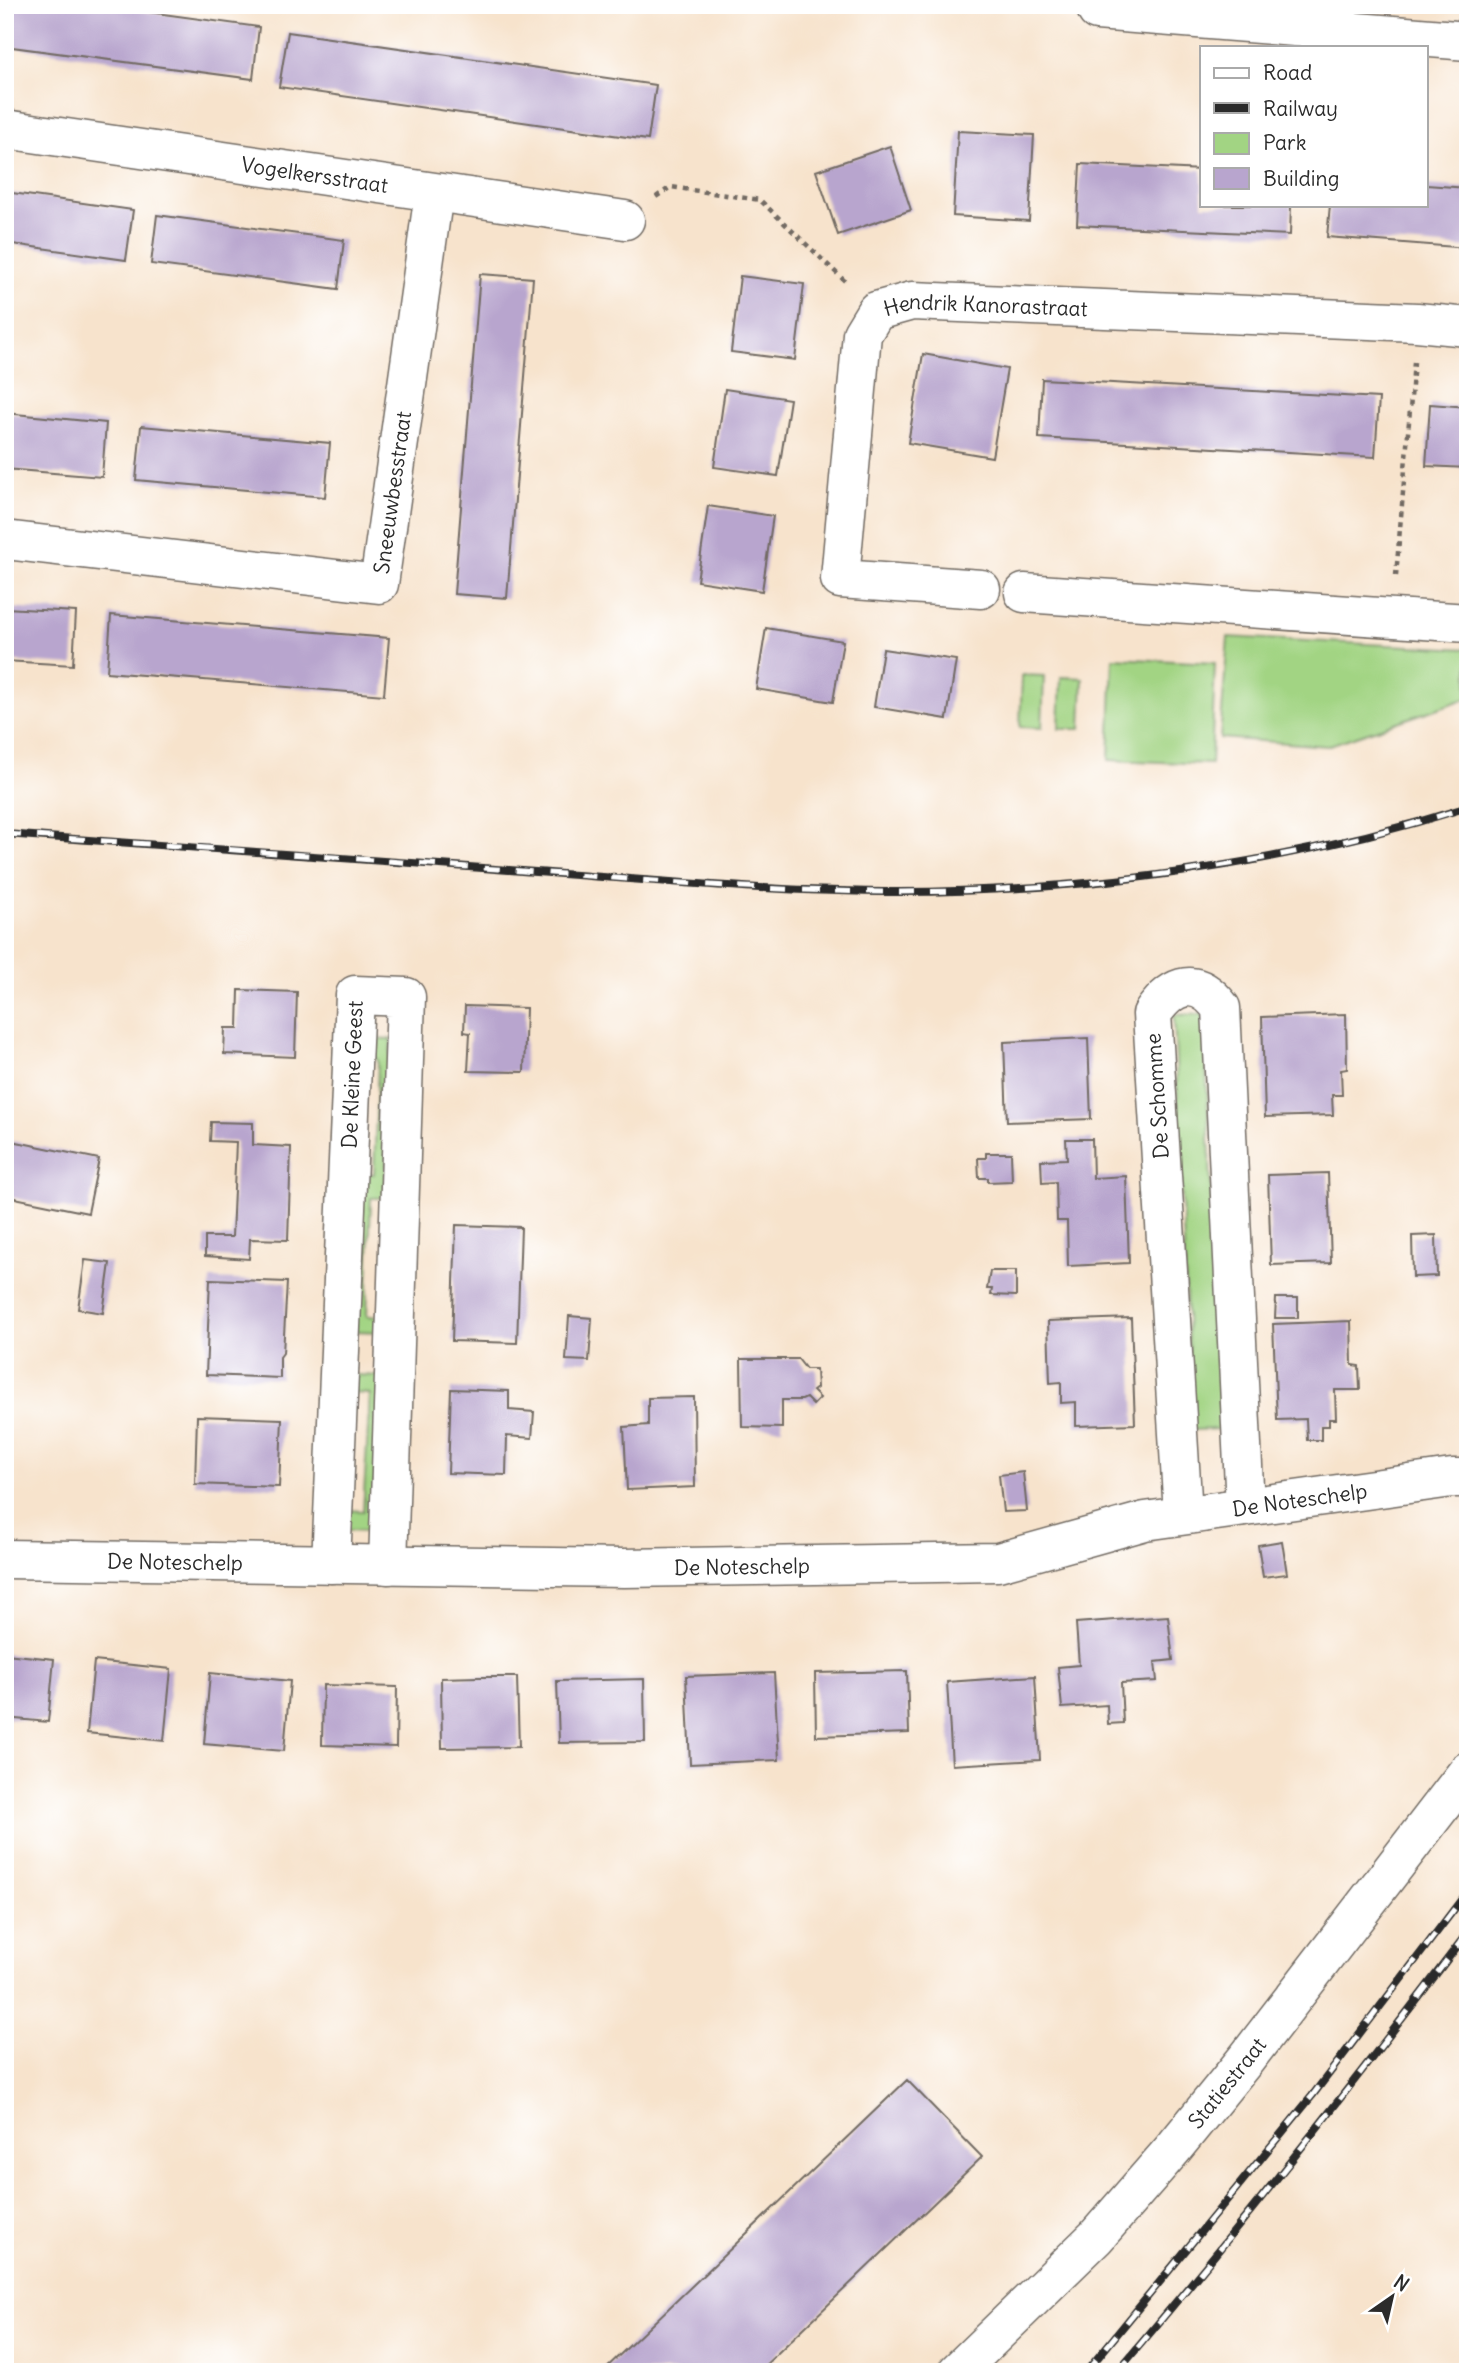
<svg xmlns="http://www.w3.org/2000/svg" width="1473" height="2377" font-family="Delius,sans-serif">
	<style>
		.green { fill: #a2d483; stroke: #668057; stroke-width: 2 }
		.building { fill: #b8a5ce }
		.lines { fill: none; stroke-linecap: round; stroke-linejoin: round }
		.minor-casing { stroke: #726b63; stroke-width: 41 }
		.path { stroke: #726b63; stroke-width: 4.5; stroke-dasharray: 5 5; stroke-linecap: butt }
		.minor { stroke: #fff; stroke-width: 38 }
		.rail-casing { stroke: #2b2b2b; stroke-width: 8 }
		.rail { stroke: #fff; stroke-width: 5; stroke-dasharray: 16; stroke-linecap: butt }
		.labels { text-anchor: middle; dominant-baseline: central; stroke-width: 7; stroke-linejoin: round; paint-order: stroke }
		.street-label { font-size: 21px; fill: #2b2b2b; stroke: #fff }
	</style>
	<rect width="100%" height="100%" fill="#fff"/>
	<filter id="ink" filterUnits="userSpaceOnUse"><feTurbulence type="fractalNoise" baseFrequency=".0143" numOctaves="2"/><feDisplacementMap in="SourceGraphic" scale="14" xChannelSelector="R" yChannelSelector="G"/><feConvolveMatrix kernelMatrix="1 2 1 2 8 2 1 2 1" color-interpolation-filters="sRGB"/></filter>
	<filter id="wash" filterUnits="userSpaceOnUse"><feTurbulence type="fractalNoise" baseFrequency=".00686" numOctaves="4" result="noise"/><feDisplacementMap in="SourceGraphic" scale="28" xChannelSelector="R" yChannelSelector="G"/><feGaussianBlur stdDeviation="1.57" result="paint"/><feColorMatrix in="noise" values="0 0 0 0 0 0 0 0 0 0 0 0 0 0 0 0 0 1.4 0 .05"/><feComposite in="paint" operator="in"/></filter>
	<g filter="url(#wash)">
		<rect width="100%" height="100%" fill="#f7e3cc"/>
		<path class="green" d="M 1228,637 L 1468,649 L 1468,698 L 1327,746 L 1220,738 Z
			M 1113,658 L 1215,663 L 1211,764 L 1109,760 Z
			M 1022,675 L 1044,676 L 1042,728 L 1020,727 Z
			M 1061,677 L 1083,678 L 1081,729 L 1059,729 Z
			M 1204,1014 L 1221,1429 L 1192,1430 L 1174,1015 Z
			M 365,1038 L 391,1039 L 385,1198 L 371,1198 L 367,1316 L 381,1317 L 381,1332 L 354,1331 L 360,1173 L 374,1174 L 378,1059 L 364,1057 Z
			M 354,1375 L 381,1376 L 372,1531 L 345,1530 L 346,1510 L 363,1511 L 370,1394 L 353,1393 Z"/>
		<g id="blocks">
			<path class="building" d="M 5,5 L 97,5 L 259,27 L 253,79 L 5,46 Z
				M 288,32 L 656,85 L 648,140 L 279,87 Z
				M 958,131 L 1034,135 L 1029,221 L 953,216 Z
				M 890,146 L 911,210 L 838,235 L 816,171 Z
				M 1080,164 L 1202,170 L 1202,205 L 1291,205 L 1290,235 L 1077,225 Z
				M 1426,185 L 1468,188 L 1468,248 L 1327,237 L 1330,205 L 1426,205 Z
				M 5,192 L 133,210 L 126,260 L 5,243 Z
				M 157,215 L 344,240 L 338,289 L 151,264 Z
				M 480,274 L 533,278 L 507,598 L 454,594 Z
				M 740,276 L 804,284 L 795,360 L 731,352 Z
				M 923,354 L 1007,369 L 992,457 L 908,443 Z
				M 1042,379 L 1379,398 L 1375,457 L 1039,438 Z
				M 725,389 L 790,399 L 778,476 L 714,467 Z
				M 1430,404 L 1468,407 L 1468,468 L 1426,466 Z
				M 5,413 L 106,423 L 102,477 L 5,469 Z
				M 141,426 L 330,443 L 325,497 L 136,480 Z
				M 708,506 L 773,516 L 762,591 L 697,581 Z
				M 5,608 L 76,612 L 73,665 L 5,661 Z
				M 111,615 L 389,638 L 384,695 L 107,672 Z
				M 766,628 L 843,641 L 833,702 L 756,689 Z
				M 883,649 L 956,660 L 947,719 L 874,707 Z
				M 239,990 L 297,992 L 295,1057 L 224,1054 L 225,1028 L 238,1028 Z
				M 465,1006 L 526,1008 L 524,1072 L 468,1071 L 470,1033 L 464,1032 Z
				M 1346,1014 L 1347,1069 L 1341,1070 L 1342,1095 L 1332,1095 L 1333,1115 L 1265,1117 L 1262,1017 Z
				M 1088,1038 L 1091,1119 L 1007,1122 L 1004,1042 Z
				M 211,1122 L 253,1123 L 253,1145 L 291,1147 L 288,1240 L 250,1239 L 249,1259 L 205,1256 L 205,1237 L 232,1237 L 236,1142 L 210,1141 Z
				M 1066,1139 L 1092,1139 L 1093,1178 L 1126,1176 L 1129,1263 L 1068,1266 L 1067,1221 L 1057,1221 L 1056,1182 L 1042,1183 L 1041,1160 L 1067,1159 Z
				M 12,1141 L 99,1159 L 88,1213 L 5,1196 L 5,1173 Z
				M 986,1153 L 1011,1153 L 1012,1181 L 988,1182 L 988,1178 L 979,1178 L 978,1158 L 986,1158 Z
				M 1328,1173 L 1331,1263 L 1271,1265 L 1268,1175 Z
				M 456,1225 L 521,1227 L 517,1343 L 452,1341 Z
				M 1436,1235 L 1437,1276 L 1413,1277 L 1412,1236 Z
				M 85,1260 L 110,1263 L 103,1313 L 78,1309 Z
				M 990,1271 L 1016,1271 L 1016,1296 L 991,1295 L 992,1289 L 987,1289 Z
				M 210,1279 L 287,1282 L 283,1353 L 280,1357 L 280,1378 L 206,1375 Z
				M 1276,1298 L 1298,1298 L 1298,1318 L 1275,1318 Z
				M 569,1316 L 592,1318 L 589,1361 L 566,1360 Z
				M 1131,1318 L 1135,1424 L 1076,1426 L 1076,1402 L 1061,1403 L 1061,1382 L 1050,1383 L 1048,1321 Z
				M 1351,1321 L 1352,1365 L 1359,1366 L 1360,1390 L 1335,1390 L 1336,1419 L 1329,1419 L 1329,1426 L 1321,1426 L 1321,1440 L 1307,1440 L 1306,1419 L 1277,1420 L 1273,1324 Z
				M 741,1359 L 798,1359 L 806,1369 L 816,1369 L 817,1388 L 813,1391 L 820,1398 L 813,1405 L 806,1398 L 802,1400 L 782,1400 L 782,1428 L 742,1427 Z
				M 451,1389 L 509,1391 L 509,1410 L 534,1412 L 532,1438 L 507,1436 L 506,1475 L 448,1473 Z
				M 694,1397 L 695,1487 L 627,1490 L 624,1427 L 648,1425 L 648,1398 Z
				M 197,1416 L 282,1419 L 279,1487 L 195,1484 Z
				M 1023,1472 L 1027,1511 L 1003,1512 L 999,1475 Z
				M 1282,1541 L 1287,1574 L 1263,1577 L 1258,1545 Z
				M 1168,1616 L 1173,1660 L 1155,1662 L 1157,1681 L 1121,1683 L 1123,1723 L 1108,1724 L 1107,1705 L 1062,1708 L 1058,1667 L 1079,1665 L 1076,1623 Z
				M 5,1654 L 54,1659 L 48,1722 L 5,1718 Z
				M 94,1661 L 171,1669 L 164,1741 L 87,1733 Z
				M 907,1671 L 909,1733 L 816,1736 L 815,1673 Z
				M 210,1673 L 290,1681 L 284,1751 L 204,1744 Z
				M 774,1673 L 779,1760 L 690,1764 L 686,1676 Z
				M 1035,1676 L 1040,1760 L 952,1765 L 947,1682 Z
				M 479,1677 L 517,1677 L 519,1747 L 442,1748 L 441,1678 Z
				M 644,1679 L 645,1742 L 559,1743 L 557,1681 Z
				M 323,1685 L 397,1687 L 396,1747 L 322,1745 Z
				M 907,2080 L 982,2157 L 758,2372 L 602,2372 Z"/>
		</g>
	</g>
	<g filter="url(#ink)">
		<use href="#blocks" fill-opacity="0" stroke="#726b63" stroke-width="2"/>
		<g class="lines">
			<g class="minor-casing">
				<g id="minor">
					<path d="M 1097,11 L 1468,41"/>
					<path id="s1" d="M 5,129 L 625,220"/>
					<path id="s2" d="M 5,540 L 379,584 L 434,193"/>
					<path id="s3" d="M 981,589 L 840,579 L 862,334 L 876,311 L 912,301 L 1417,322 L 1468,327"/>
					<path d="M 1024,593 L 1468,623"/>
					<path d="M 1183,1514 L 1152,1014 C 1173,983 1197,976 1221,1008 L 1245,1507"/>
					<path id="s4" d="M 5,1559 L 624,1568 L 998,1562 L 1145,1521 L 1452,1478 L 1468,1478"/>
					<path id="s5" d="M 331,1564 L 355,995 L 406,997 L 388,1565"/>
					<path id="s6" d="M 957,2372 L 1096,2237 L 1172,2150 L 1247,2058 L 1468,1771"/>
				</g>
			</g>
			<path class="path" d="M 656,197 L 671,187 L 760,200 L 848,284
				M 1396,576 L 1414,362"/>
			<use href="#minor" class="minor"/>
			<g class="rail-casing">
				<path id="rail" d="M 5,834 C 178,846 350,858 522,871 C 647,880 773,892 899,892 C 1091,891 1285,865 1468,807
					M 5,2369 L 6,2372
					M 1086,2372 L 1312,2096 L 1468,1891
					M 1117,2372 C 1239,2229 1355,2082 1468,1932"/>
			</g>
			<use href="#rail" class="rail"/>
		</g>
	</g>
	<g class="labels">
		<g class="street-label">
			<text stroke="none"><textPath href="#s1" startOffset="313">Vogelkersstraat</textPath></text>
			<text stroke="none"><textPath href="#s3" startOffset="525">Hendrik Kanorastraat</textPath></text>
			<text stroke="none"><textPath href="#s2" startOffset="469">Sneeuwbesstraat</textPath></text>
			<text stroke="none"><textPath href="#s5" startOffset="490">De Kleine Geest</textPath></text>
			<text transform="translate(1157 1096) rotate(-94)">De Schomme</text>
			<text stroke="none"><textPath href="#s4" startOffset="1302">De Noteschelp</textPath></text>
			<text stroke="none"><textPath href="#s4" startOffset="170">De Noteschelp</textPath></text>
			<text stroke="none"><textPath href="#s4" startOffset="737">De Noteschelp</textPath></text>
			<text stroke="none"><textPath href="#s6" startOffset="396">Statiestraat</textPath></text>
		</g>
	</g>
	<rect width="1473" height="2377" fill="none" stroke="#fff" stroke-width="28"/>
	<rect x="1200" y="46" width="228" height="161" fill="#ffffff" stroke="#aaaaaa" stroke-width="2"/>
	<rect x="1214" y="68" width="35" height="10" fill="#ffffff" stroke="#aaaaaa" stroke-width="2"/>
	<text x="1263" y="80" font-size="21" fill="#2b2b2b">Road</text>
	<rect x="1214" y="103" width="35" height="10" fill="#2b2b2b" stroke="#aaaaaa" stroke-width="2"/>
	<text x="1263" y="116" font-size="21" fill="#2b2b2b">Railway</text>
	<rect x="1214" y="133" width="35" height="21" fill="#a2d483" stroke="#aaaaaa" stroke-width="2"/>
	<text x="1263" y="150" font-size="21" fill="#2b2b2b">Park</text>
	<rect x="1214" y="168" width="35" height="21" fill="#b8a5ce" stroke="#aaaaaa" stroke-width="2"/>
	<text x="1263" y="186" font-size="21" fill="#2b2b2b">Building</text>
	<g transform="translate(1392 2297) rotate(34)" stroke="#ffffff" stroke-width="5" paint-order="stroke">
	<path d="M0-5L12 26L0 18L-12 26Z" fill="#2b2b2b"/>
	<text y="-10" font-size="19" font-weight="bold" text-anchor="middle" fill="#2b2b2b">N</text>
	</g>
</svg>
